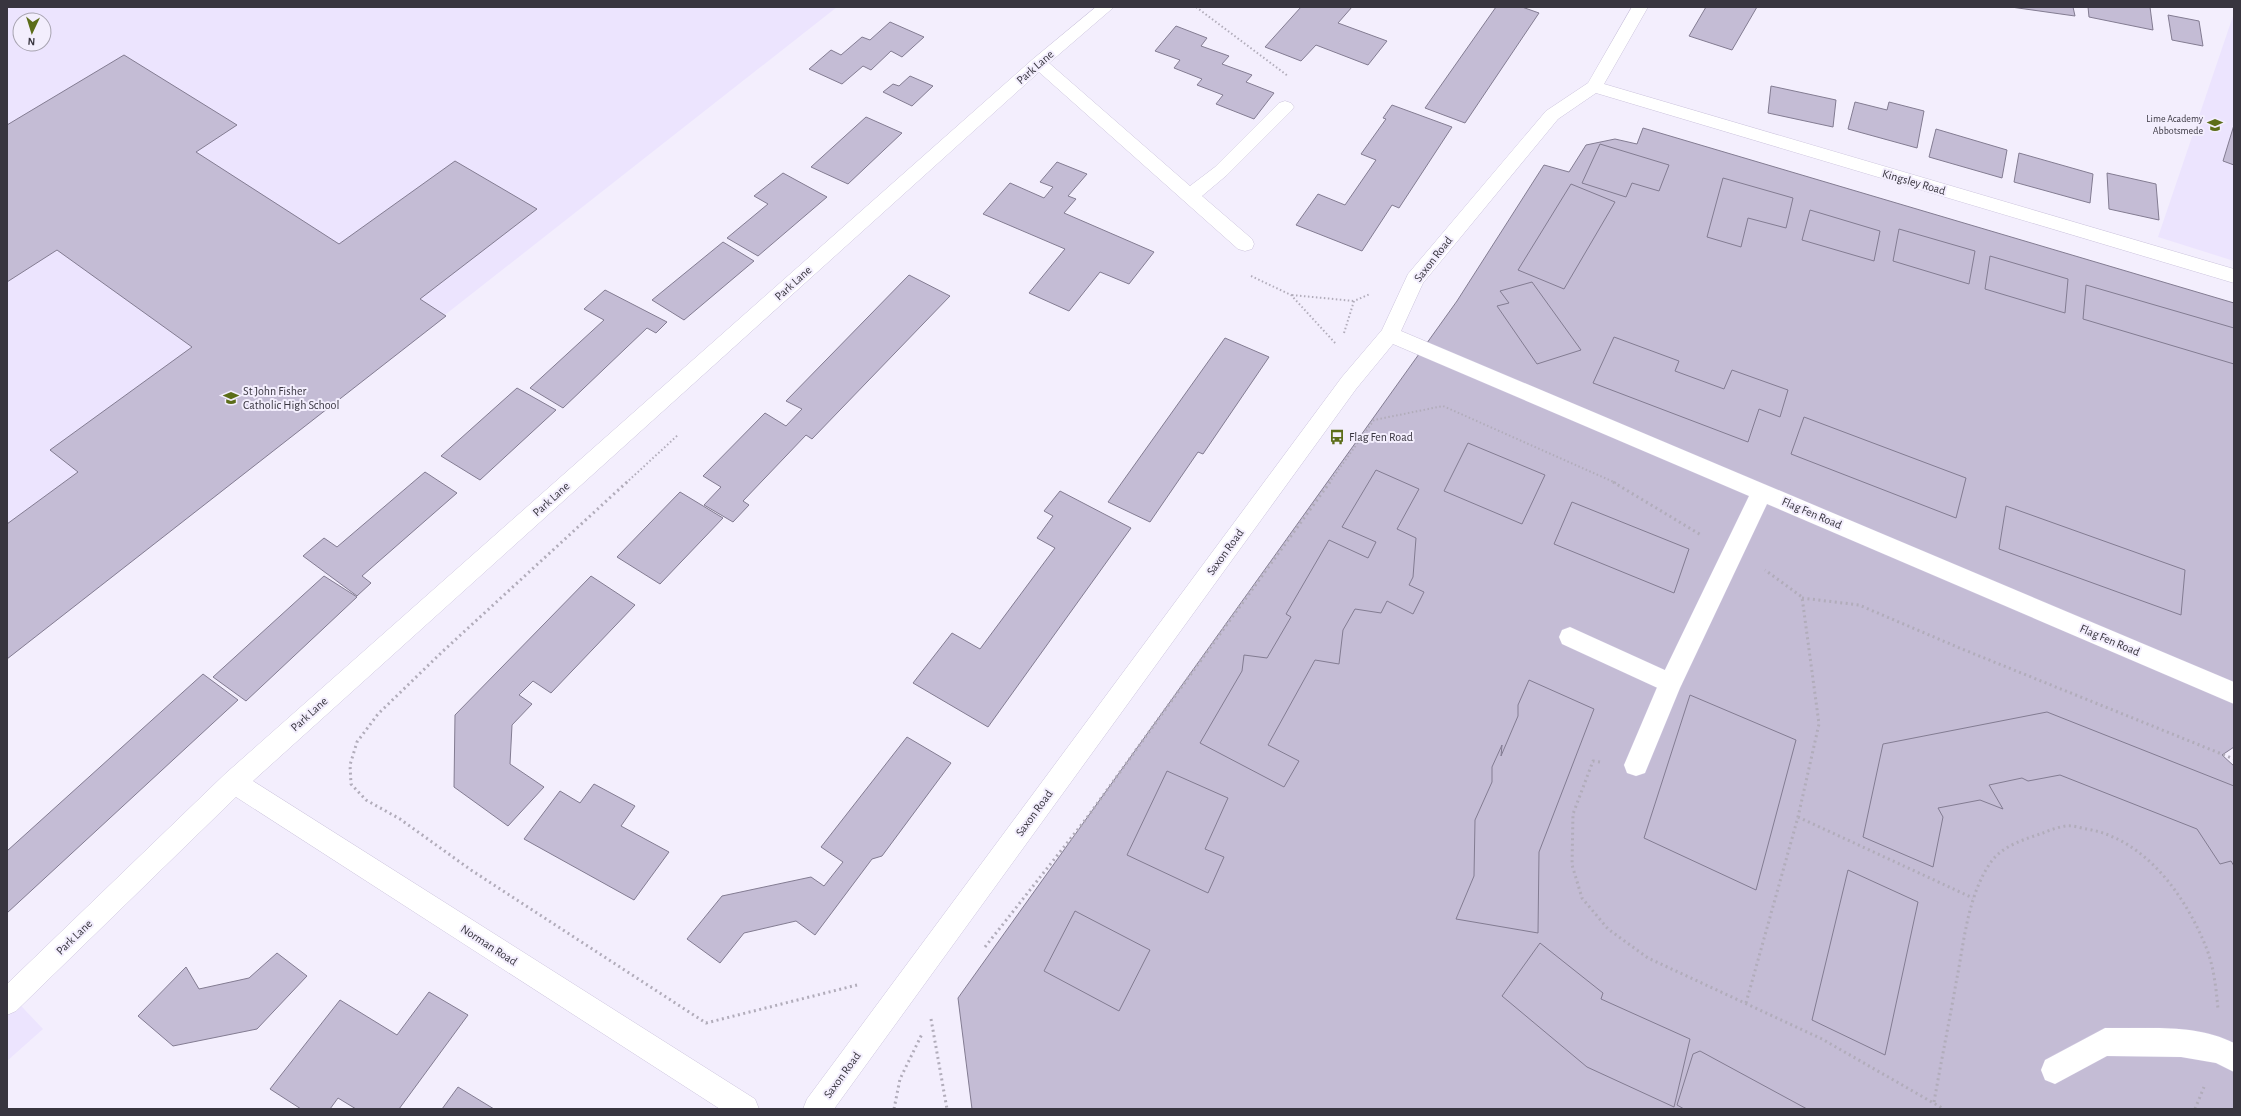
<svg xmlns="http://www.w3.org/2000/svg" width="2241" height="1116" font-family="'Alegreya Sans',sans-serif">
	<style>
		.built { fill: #ece4fe; fill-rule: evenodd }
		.building { fill: #c4bcd5; stroke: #837c92 }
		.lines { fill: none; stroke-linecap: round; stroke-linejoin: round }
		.lane-casing { stroke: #ccc4dd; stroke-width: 1 }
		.street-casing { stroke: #ccc4dd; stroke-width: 1 }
		.path-far1 { stroke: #b1acba; stroke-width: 2; stroke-dasharray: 1.5 2.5; stroke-linecap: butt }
		.path { stroke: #b1acba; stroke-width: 3; stroke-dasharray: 2 3.5; stroke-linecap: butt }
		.lane { fill: #fff; fill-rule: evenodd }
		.street { fill: #fff; fill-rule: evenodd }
		.labels { text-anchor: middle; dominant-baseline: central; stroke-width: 4; stroke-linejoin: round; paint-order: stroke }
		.far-poi-label { font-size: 10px; fill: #38353f; stroke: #f3eefd; text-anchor: end }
		.street-label { font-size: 12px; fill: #38353f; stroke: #f3eefd }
		.poi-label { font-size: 12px; fill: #38353f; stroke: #f3eefd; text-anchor: start }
	</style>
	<rect width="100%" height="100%" fill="#f3eefd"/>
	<path class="built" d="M 7,7 L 837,7 L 7,659 ZM 20,20 L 44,20 L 44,44 L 20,44 Z
		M 2234,13 L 2234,261 L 2158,237 Z
		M 7,991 L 43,1029 L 7,1061 Z"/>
	<path class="building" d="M 1301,7 L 1352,7 L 1338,23 L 1387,41 L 1368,65 L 1316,45 L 1301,61 L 1265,47 Z
		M 1496,7 L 1522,7 L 1539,13 L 1465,123 L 1425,108 Z
		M 1706,7 L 1757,7 L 1732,50 L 1689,36 Z
		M 2011,7 L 2073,7 L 2075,16 Z
		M 2088,7 L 2150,7 L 2153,30 L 2089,17 Z
		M 2168,15 L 2199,21 L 2203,46 L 2172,40 Z
		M 890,22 L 924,37 L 902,57 L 891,51 L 871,70 L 863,66 L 842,84 L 809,69 L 831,50 L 841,55 L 862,37 L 870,40 Z
		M 1176,26 L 1207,38 L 1201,46 L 1229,56 L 1222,64 L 1252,75 L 1246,82 L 1274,93 L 1254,119 L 1216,104 L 1223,95 L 1197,85 L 1202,79 L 1174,68 L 1180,60 L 1155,51 Z
		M 124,55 L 237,125 L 196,152 L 339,244 L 455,161 L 537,209 L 420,299 L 446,316 L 7,659 L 7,524 L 78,472 L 50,450 L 192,347 L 57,250 L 7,282 L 7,125 Z
		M 910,76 L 933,86 L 912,106 L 883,92 L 893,84 L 899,86 Z
		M 1771,86 L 1836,100 L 1833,127 L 1768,113 Z
		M 1855,102 L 1887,110 L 1889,102 L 1924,111 L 1917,148 L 1848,129 Z
		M 1392,105 L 1452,127 L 1399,208 L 1392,205 L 1362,251 L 1296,225 L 1318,194 L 1345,205 L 1376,160 L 1361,154 L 1386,119 L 1383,118 Z
		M 866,117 L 902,133 L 848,184 L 811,167 Z
		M 2234,125 L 2234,165 L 2223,161 Z
		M 1643,128 L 2234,303 L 2234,747 L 2222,755 L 2234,766 L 2234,1109 L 972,1109 L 958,998 L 1457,301 L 1544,165 L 1569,172 L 1586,145 L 1615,139 L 1637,144 Z
		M 1936,129 L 2007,150 L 2002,178 L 1929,157 Z
		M 1600,144 L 1669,165 L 1659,191 L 1632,183 L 1626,197 L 1582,183 Z
		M 2019,153 L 2093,174 L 2090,203 L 2014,182 Z
		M 1057,162 L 1087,174 L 1068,196 L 1076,199 L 1064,213 L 1154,252 L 1129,284 L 1100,272 L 1069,311 L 1029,293 L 1065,249 L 983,214 L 1010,183 L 1044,198 L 1053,187 L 1040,182 Z
		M 783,173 L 827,197 L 758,256 L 727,238 L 768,204 L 754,196 Z
		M 2107,173 L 2156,184 L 2159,220 L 2109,209 Z
		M 1723,178 L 1793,198 L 1786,228 L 1748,218 L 1741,247 L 1707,237 Z
		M 1571,184 L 1615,202 L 1564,289 L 1518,270 Z
		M 1810,210 L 1880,231 L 1874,261 L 1802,240 Z
		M 1899,229 L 1975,251 L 1969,284 L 1893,261 Z
		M 723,242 L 754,261 L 684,320 L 652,300 Z
		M 1990,256 L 2068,279 L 2065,313 L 1985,289 Z
		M 909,275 L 950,296 L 812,439 L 806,435 L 743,501 L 749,505 L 733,522 L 704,505 L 721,487 L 703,476 L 765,413 L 786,426 L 802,409 L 786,401 Z
		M 1532,282 L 1581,350 L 1537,364 L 1497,306 L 1509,303 L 1500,291 Z
		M 2086,285 L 2234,328 L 2234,364 L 2083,319 Z
		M 605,290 L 667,322 L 656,333 L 647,328 L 563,408 L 530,388 L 604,320 L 584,309 Z
		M 1614,337 L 1679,361 L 1675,371 L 1724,389 L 1732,370 L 1788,390 L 1780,417 L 1759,409 L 1748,442 L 1593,383 Z
		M 1225,338 L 1269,357 L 1203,454 L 1198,452 L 1150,522 L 1108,502 Z
		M 517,388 L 556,410 L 480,480 L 441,456 Z
		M 1804,417 L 1966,478 L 1956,518 L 1791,454 Z
		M 1468,443 L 1545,475 L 1522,524 L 1444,491 Z
		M 1376,470 L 1419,489 L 1397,529 L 1416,538 L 1413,577 L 1409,585 L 1424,592 L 1413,614 L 1387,601 L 1381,613 L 1355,609 L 1343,630 L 1339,664 L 1315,660 L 1268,745 L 1299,761 L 1284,787 L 1200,743 L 1242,671 L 1244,655 L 1267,658 L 1291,617 L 1286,614 L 1329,540 L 1368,558 L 1376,542 L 1342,527 Z
		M 425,472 L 457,493 L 362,576 L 371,583 L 357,596 L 303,556 L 324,538 L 337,547 Z
		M 1060,491 L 1131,528 L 988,727 L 913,683 L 952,633 L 980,649 L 1055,548 L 1037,538 L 1053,516 L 1044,511 Z
		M 680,492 L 723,518 L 660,584 L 617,557 Z
		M 1572,502 L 1689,549 L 1674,593 L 1554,544 Z
		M 2006,506 L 2185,570 L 2181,615 L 1999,549 Z
		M 324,576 L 357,597 L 246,701 L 213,677 Z
		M 591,576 L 635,605 L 551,693 L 533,681 L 519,695 L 532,704 L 512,725 L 510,764 L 544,787 L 508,826 L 454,787 L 455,715 Z
		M 203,674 L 238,700 L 7,913 L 7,851 Z
		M 1529,680 L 1594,709 L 1539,852 L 1538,933 L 1456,919 L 1474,876 L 1475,820 L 1492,782 L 1492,767 L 1502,745 L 1501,756 L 1518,716 L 1518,705 Z
		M 1690,695 L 1796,740 L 1756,890 L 1644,838 Z
		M 2047,712 L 2234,786 L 2234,866 L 2231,861 L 2220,864 L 2197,829 L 2060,775 L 2028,781 L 2022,778 L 1989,785 L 2003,809 L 1980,800 L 1938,808 L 1943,817 L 1933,867 L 1863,837 L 1883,744 Z
		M 907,737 L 951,763 L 882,856 L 872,859 L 815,935 L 796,921 L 744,933 L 720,963 L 687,939 L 722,896 L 811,877 L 824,886 L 843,862 L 821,847 Z
		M 1167,771 L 1228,798 L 1205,849 L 1224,857 L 1208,893 L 1127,855 Z
		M 594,784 L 635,806 L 621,826 L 669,852 L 634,900 L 524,839 L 560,791 L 580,803 Z
		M 1848,870 L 1918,902 L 1885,1055 L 1812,1020 Z
		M 1075,911 L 1150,950 L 1119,1011 L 1044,971 Z
		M 1540,943 L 1603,993 L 1601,999 L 1690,1039 L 1674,1107 L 1587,1067 L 1502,996 Z
		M 277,953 L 307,976 L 257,1029 L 173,1046 L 138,1016 L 186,967 L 199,989 L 249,978 Z
		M 429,992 L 468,1015 L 399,1109 L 356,1109 L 338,1098 L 330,1109 L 301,1109 L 270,1089 L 340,1000 L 397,1035 Z
		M 1700,1051 L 1807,1109 L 1684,1109 L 1677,1105 L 1693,1054 Z
		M 458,1087 L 494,1109 L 442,1109 Z"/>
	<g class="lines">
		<g class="lane-casing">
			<path id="lane" d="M 1570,627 L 1678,676 L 1682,683 L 1678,690 L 1670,694 L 1662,690 L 1562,644 L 1559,637 L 1562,630 Z"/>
		</g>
		<g class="street-casing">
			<path id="street" d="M 1096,7 L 1114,7 L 1049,63 L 1190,186 L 1215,167 L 1279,103 L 1285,101 L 1291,103 L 1294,107 L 1291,111 L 1227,175 L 1202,196 L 1252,239 L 1254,244 L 1252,249 L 1245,251 L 1238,249 L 1039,72 L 253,781 L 755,1099 L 759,1109 L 720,1109 L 236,797 L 16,1011 L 7,1015 L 7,984 L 225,774 L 1033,59 Z
				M 1632,7 L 1648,7 L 1604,84 L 2234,269 L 2234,283 L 1596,93 L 1558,119 L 1423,283 L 1401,331 L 2234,682 L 2234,704 L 1767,504 L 1680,688 L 1645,773 L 1636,776 L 1627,773 L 1624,765 L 1661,678 L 1749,496 L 1393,344 L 1356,389 L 834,1109 L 803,1109 L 807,1099 L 1342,377 L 1382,330 L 1408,274 L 1546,111 L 1588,83 Z
				M 2105,1028 C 2146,1029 2196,1023 2234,1043 L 2234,1072 L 2216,1063 L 2181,1057 L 2107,1056 L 2055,1084 L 2045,1080 L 2041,1070 L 2045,1060 Z"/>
		</g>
		<path class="path-far1" d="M 1196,7 L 1288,76
			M 1251,276 L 1291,295 L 1336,344
			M 1292,295 L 1354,301
			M 1344,333 L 1354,301 L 1370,294
			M 626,483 L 678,435
			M 1329,483 L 1374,420 L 1443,406 L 1616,483"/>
		<path class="path" d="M 627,482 L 442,652 L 378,714 L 357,742 L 350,765 L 351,784 L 366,800 L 400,819 L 471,870 L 706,1023 L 857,985
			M 1613,482 L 1701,535
			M 1802,598 L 1859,605 L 1962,649 L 2234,759
			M 1600,762 L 1593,761 L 1573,814 L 1572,865 L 1582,898 L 1608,929 L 1648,958 L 1822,1039 L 1944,1109
			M 1798,817 L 1973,898
			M 985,947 L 1086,819 L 1330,482
			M 1746,1003 L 1798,817 L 1819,724 L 1802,597 L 1765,570
			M 931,1019 L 947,1109
			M 1934,1102 C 1941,1062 1949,1023 1956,983 C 1964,944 1967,896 1991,862 C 2002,846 2025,839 2043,833 C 2050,830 2058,827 2066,826 C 2073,825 2080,828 2087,829 C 2145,839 2185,895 2206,947 C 2214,967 2216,988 2218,1009
			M 894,1109 L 900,1079 L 922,1034
			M 2195,1109 L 2204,1087"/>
		<use href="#lane" class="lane"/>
		<use href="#street" class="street"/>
	</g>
	<defs>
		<g id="school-bare" transform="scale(1.2)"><path d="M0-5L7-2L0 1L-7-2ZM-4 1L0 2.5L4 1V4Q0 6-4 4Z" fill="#5c6d19" stroke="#f3eefd" stroke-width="2.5" paint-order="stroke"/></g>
		<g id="bus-bare" transform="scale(1.2)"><path d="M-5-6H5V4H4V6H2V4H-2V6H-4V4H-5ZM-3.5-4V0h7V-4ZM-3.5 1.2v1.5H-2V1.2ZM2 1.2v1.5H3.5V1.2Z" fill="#5c6d19" stroke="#f3eefd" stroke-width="2.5" paint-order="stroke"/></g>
	</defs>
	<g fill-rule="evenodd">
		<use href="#school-bare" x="2215" y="125"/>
		<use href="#school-bare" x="231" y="398"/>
		<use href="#bus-bare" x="1337" y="437"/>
	</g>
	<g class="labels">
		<g class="far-poi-label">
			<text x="2203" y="119">Lime Academy<tspan x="2203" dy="12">Abbotsmede</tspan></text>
		</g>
		<g class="street-label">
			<text transform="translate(1035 67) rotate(-41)">Park Lane</text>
			<text transform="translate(1914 182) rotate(16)">Kingsley Road</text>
			<text transform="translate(1433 259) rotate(-52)">Saxon Road</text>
			<text transform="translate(793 283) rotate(-42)">Park Lane</text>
			<text transform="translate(551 499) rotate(-42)">Park Lane</text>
			<text transform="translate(1812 513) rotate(23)">Flag Fen Road</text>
			<text transform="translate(1225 552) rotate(-54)">Saxon Road</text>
			<text transform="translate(2110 640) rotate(23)">Flag Fen Road</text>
			<text transform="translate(309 714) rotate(-42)">Park Lane</text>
			<text transform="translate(1034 813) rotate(-54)">Saxon Road</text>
			<text transform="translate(74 937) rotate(-44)">Park Lane</text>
			<text transform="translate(489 945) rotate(33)">Norman Road</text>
			<text transform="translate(842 1075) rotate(-54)">Saxon Road</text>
		</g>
		<g class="poi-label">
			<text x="243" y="391">St John Fisher<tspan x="243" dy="14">Catholic High School</tspan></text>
			<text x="1349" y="437">Flag Fen Road</text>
		</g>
	</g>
	<rect width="2241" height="1116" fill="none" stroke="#38353f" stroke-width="16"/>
	<g transform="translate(32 32) rotate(184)"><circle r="19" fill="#f3eefd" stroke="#a8a4b1"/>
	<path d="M0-3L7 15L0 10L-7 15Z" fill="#5c6d19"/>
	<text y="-6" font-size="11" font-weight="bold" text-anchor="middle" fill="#38353f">N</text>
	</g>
</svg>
